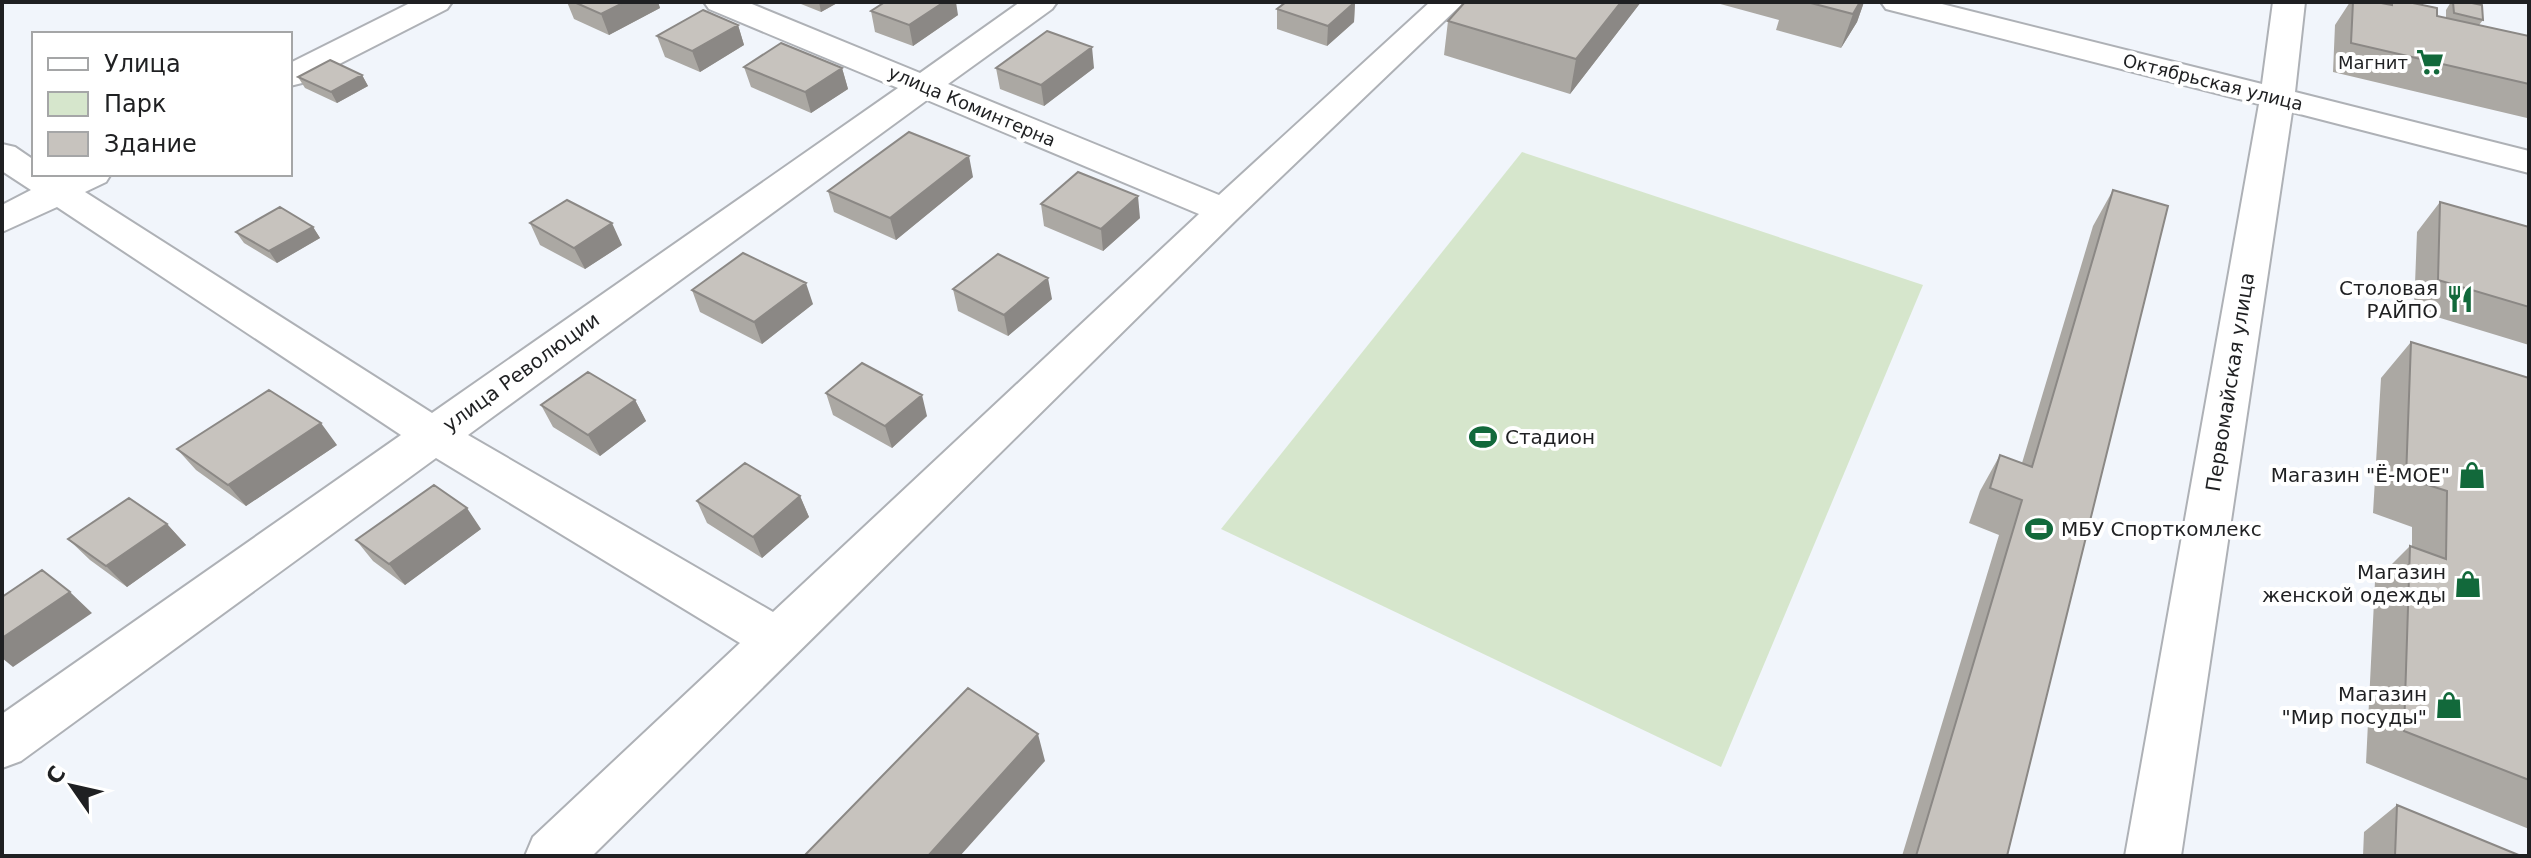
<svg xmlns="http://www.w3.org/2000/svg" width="2531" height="858" font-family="'DejaVu Sans',sans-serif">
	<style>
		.green { fill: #d6e6cc }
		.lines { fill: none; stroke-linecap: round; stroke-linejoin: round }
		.minor-casing { stroke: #aeb1b6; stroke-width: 4 }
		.minor { fill: #fff; fill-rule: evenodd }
		.wall { fill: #aba8a3 }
		.shaded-wall { fill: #8b8885 }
		.building { fill: #c7c3be; stroke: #8b8885; stroke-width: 2 }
		.labels { text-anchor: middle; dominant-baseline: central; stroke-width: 8; stroke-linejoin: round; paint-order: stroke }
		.far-poi-label { font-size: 18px; fill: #1f2022; stroke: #fff; text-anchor: end }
		.far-street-label { font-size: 18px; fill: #1f2022; stroke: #fff }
		.poi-label { font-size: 20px; fill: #1f2022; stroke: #fff; text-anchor: end }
		.street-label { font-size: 20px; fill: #1f2022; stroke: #fff }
	</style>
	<rect width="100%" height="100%" fill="#f1f5fb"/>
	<path class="green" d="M 1522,152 L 1923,285 L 1721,767 L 1221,529 Z"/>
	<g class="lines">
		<g class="minor-casing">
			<path id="minor" d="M 412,2 L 452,2 L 447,9 L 302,83 L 290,86 L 290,63 Z
				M 704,2 L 747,2 L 920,73 L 1020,2 L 1057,2 L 1052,9 L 948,84 L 1219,195 L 1430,2 L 1464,2 L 1237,219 L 592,856 L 525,856 L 533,837 L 740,643 L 436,458 L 21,761 L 2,768 L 2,714 L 401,435 L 57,207 L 2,232 L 2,205 L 31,190 L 2,171 L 2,144 L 15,147 L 34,160 L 34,174 L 111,174 L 106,182 L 85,192 L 432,413 L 898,88 L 709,9 ZM 927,100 L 1199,214 L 773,612 L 468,435 Z
				M 1881,2 L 1934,2 L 2262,84 L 2273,2 L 2305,2 L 2295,92 L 2529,151 L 2529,173 L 2292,112 L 2181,856 L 2125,856 L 2259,104 L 1886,9 Z"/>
		</g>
		<use href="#minor" class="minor"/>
	</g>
	<path class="wall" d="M 567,2 L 658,2 L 660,8 L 609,35 L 574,19 Z
		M 796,2 L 839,2 L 821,12 Z
		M 1355,2 L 1354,22 L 1327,46 L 1277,29 L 1277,9 Z
		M 1641,2 L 1570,94 L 1444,55 L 1448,21 Z
		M 1713,2 L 1864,2 L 1857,22 L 1841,48 L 1776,30 L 1779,20 Z
		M 2350,2 L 2419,2 L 2418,4 L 2437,16 L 2446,18 L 2446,10 L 2451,2 L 2467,2 L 2483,20 L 2479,25 L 2529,36 L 2529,116 L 2527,118 L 2333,72 L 2335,25 Z
		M 871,11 L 958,15 L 913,46 L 875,32 Z
		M 738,25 L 744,45 L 700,72 L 665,57 L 657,36 Z
		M 744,67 L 842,68 L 848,89 L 811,113 L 751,87 Z
		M 996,68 L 1094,68 L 1044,106 L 1000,89 Z
		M 362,75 L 368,86 L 337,103 L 305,88 L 298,77 Z
		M 973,177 L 896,240 L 834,212 L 828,191 Z
		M 2113,190 L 2007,856 L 1902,856 L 1999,535 L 1969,523 L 1980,491 L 2000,455 L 2022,463 L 2093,226 Z
		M 2440,202 L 2529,227 L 2529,345 L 2414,310 L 2417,232 Z
		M 1041,204 L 1140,218 L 1103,251 L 1044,226 Z
		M 530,223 L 622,245 L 585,269 L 540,245 Z
		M 313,227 L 320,238 L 277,263 L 244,243 L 236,232 Z
		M 953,289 L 1052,299 L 1008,336 L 958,311 Z
		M 692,290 L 813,304 L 762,344 L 700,312 Z
		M 2411,342 L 2529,378 L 2529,829 L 2366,763 L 2375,581 L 2410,546 L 2412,547 L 2412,527 L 2373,513 L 2381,378 Z
		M 826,393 L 927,416 L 892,448 L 833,415 Z
		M 635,400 L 646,421 L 600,456 L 553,427 L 541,405 Z
		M 337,445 L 246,506 L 196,470 L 177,449 Z
		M 800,496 L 809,517 L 762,558 L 707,523 L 697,501 Z
		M 167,524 L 186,545 L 127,587 L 90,560 L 68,539 Z
		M 481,529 L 405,585 L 373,561 L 356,540 Z
		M 2397,805 L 2521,856 L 2363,856 L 2364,832 Z"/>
	<path class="shaded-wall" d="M 625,2 L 658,2 L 660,8 L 609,35 L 601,14 Z
		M 819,2 L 839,2 L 821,12 Z
		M 944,2 L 956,2 L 958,15 L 913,46 L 909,25 Z
		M 1355,2 L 1354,22 L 1327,46 L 1328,26 Z
		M 1621,2 L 1641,2 L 1570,94 L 1576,59 Z
		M 1860,2 L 1864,2 L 1857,22 L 1841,48 L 1853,14 Z
		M 738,25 L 744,45 L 700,72 L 692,51 Z
		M 1092,47 L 1094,68 L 1044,106 L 1041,85 Z
		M 842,68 L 848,89 L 811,113 L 805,92 Z
		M 362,75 L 368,86 L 337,103 L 331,92 Z
		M 969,156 L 973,177 L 896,240 L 890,218 Z
		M 1138,196 L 1140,218 L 1103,251 L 1101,229 Z
		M 612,223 L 622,245 L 585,269 L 574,248 Z
		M 313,227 L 320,238 L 277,263 L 269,251 Z
		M 1048,278 L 1052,299 L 1008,336 L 1004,315 Z
		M 806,283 L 813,304 L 762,344 L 754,322 Z
		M 922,395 L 927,416 L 892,448 L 885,426 Z
		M 635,400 L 646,421 L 600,456 L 588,435 Z
		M 321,423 L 337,445 L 246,506 L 228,485 Z
		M 800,496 L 809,517 L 762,558 L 753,537 Z
		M 467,508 L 481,529 L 405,585 L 389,564 Z
		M 167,524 L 186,545 L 127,587 L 106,566 Z
		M 70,592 L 92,613 L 13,667 L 2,658 L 2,638 Z
		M 1038,734 L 1045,761 L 960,856 L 928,856 Z"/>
	<path class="building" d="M 574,2 L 625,2 L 601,14 Z
		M 885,2 L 944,2 L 909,25 L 871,11 Z
		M 1286,2 L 1355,2 L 1328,26 L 1277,9 Z
		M 1465,2 L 1621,2 L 1576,59 L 1448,21 Z
		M 1807,2 L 1860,2 L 1853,14 Z
		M 2353,2 L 2376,2 L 2392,5 L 2392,2 L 2408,2 L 2437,8 L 2437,16 L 2529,36 L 2529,84 L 2351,43 Z
		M 2453,2 L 2467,2 L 2482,5 L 2483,20 L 2454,13 Z
		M 703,10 L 738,25 L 692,51 L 657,36 Z
		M 1047,31 L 1092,47 L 1041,85 L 996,68 Z
		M 781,43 L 842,68 L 805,92 L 744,67 Z
		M 330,60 L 362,75 L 331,92 L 298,77 Z
		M 909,132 L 969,156 L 890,218 L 828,191 Z
		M 1078,172 L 1138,196 L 1101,229 L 1041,204 Z
		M 2113,190 L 2168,206 L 2007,856 L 1916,856 L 2022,500 L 1990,488 L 2000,455 L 2032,467 Z
		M 567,200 L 612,223 L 574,248 L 530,223 Z
		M 2440,202 L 2529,227 L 2529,307 L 2438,280 Z
		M 280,207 L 313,227 L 269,251 L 236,232 Z
		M 743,253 L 806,283 L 754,322 L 692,290 Z
		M 998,254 L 1048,278 L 1004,315 L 953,289 Z
		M 2411,342 L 2529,378 L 2529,780 L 2404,731 L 2410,546 L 2446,559 L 2447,491 L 2406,478 Z
		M 862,363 L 922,395 L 885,426 L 826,393 Z
		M 588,372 L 635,400 L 588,435 L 541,405 Z
		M 269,390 L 321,423 L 228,485 L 177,449 Z
		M 745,463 L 800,496 L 753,537 L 697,501 Z
		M 434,485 L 467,508 L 389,564 L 356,540 Z
		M 129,498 L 167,524 L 106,566 L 68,539 Z
		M 42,570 L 70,592 L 2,638 L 2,597 Z
		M 968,688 L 1038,734 L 928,856 L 804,856 Z
		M 2397,805 L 2521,856 L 2395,856 Z"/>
	<defs>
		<g id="supermarket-bare" transform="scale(2.16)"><path d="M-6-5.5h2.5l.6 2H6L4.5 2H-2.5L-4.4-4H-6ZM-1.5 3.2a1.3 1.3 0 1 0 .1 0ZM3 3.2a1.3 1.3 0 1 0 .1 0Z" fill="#12693b" stroke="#fff" stroke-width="2.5" paint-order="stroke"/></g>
		<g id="restaurant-bare" transform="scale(2.16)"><path d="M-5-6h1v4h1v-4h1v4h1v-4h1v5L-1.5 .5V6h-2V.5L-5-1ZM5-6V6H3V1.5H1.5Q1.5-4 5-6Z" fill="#12693b" stroke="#fff" stroke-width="2.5" paint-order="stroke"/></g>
		<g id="stadium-bare" transform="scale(2.16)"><path d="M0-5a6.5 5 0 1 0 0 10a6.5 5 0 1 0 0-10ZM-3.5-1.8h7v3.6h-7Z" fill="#12693b" stroke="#fff" stroke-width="2.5" paint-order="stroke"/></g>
		<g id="shop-bare" transform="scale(2.16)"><path d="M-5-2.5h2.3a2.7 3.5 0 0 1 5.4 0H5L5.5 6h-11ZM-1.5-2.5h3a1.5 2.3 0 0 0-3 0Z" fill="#12693b" stroke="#fff" stroke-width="2.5" paint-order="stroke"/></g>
	</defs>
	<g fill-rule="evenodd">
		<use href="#supermarket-bare" x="2430" y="62"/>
		<use href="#restaurant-bare" x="2460" y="299"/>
		<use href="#stadium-bare" x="1483" y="437"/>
		<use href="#shop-bare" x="2472" y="475"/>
		<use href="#stadium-bare" x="2039" y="529"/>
		<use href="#shop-bare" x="2468" y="584"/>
		<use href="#shop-bare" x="2449" y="705"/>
	</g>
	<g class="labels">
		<g class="far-poi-label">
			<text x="2408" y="62">Магнит</text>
		</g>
		<g class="far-street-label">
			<text transform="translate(2213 82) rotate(14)">Октябрьская улица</text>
			<text transform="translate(972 106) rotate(23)">улица Коминтерна</text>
		</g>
		<g class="poi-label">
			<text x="2438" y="288">Столовая<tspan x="2438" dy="23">РАЙПО</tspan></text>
			<text x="1505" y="437" text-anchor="start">Стадион</text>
			<text x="2450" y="475">Магазин "Ё-МОЕ"</text>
			<text x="2061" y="529" text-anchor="start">МБУ Спорткомлекс</text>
			<text x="2446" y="572">Магазин<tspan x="2446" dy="23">женской одежды</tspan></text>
			<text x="2427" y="694">Магазин<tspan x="2427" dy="23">"Мир посуды"</tspan></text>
		</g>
		<g class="street-label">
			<text transform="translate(521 372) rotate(-36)">улица Революции</text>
			<text transform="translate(2230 382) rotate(-81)">Первомайская улица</text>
		</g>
	</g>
	<rect width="2531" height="858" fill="none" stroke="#1f2022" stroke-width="8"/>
	<rect x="32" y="32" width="260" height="144" fill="#ffffff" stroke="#a5a6a7" stroke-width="2"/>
	<rect x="48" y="58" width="40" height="12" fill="#ffffff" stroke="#a5a6a7" stroke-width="2"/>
	<text x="104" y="72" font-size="24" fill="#1f2022">Улица</text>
	<rect x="48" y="92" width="40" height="24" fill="#d6e6cc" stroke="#a5a6a7" stroke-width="2"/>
	<text x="104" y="112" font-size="24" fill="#1f2022">Парк</text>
	<rect x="48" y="132" width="40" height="24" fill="#c7c3be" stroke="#a5a6a7" stroke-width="2"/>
	<text x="104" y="152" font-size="24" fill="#1f2022">Здание</text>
	<g transform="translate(72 786) rotate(304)" stroke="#ffffff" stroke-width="6" paint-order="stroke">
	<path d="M0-6L14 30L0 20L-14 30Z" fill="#1f2022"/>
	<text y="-12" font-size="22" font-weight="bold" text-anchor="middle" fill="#1f2022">С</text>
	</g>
</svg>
